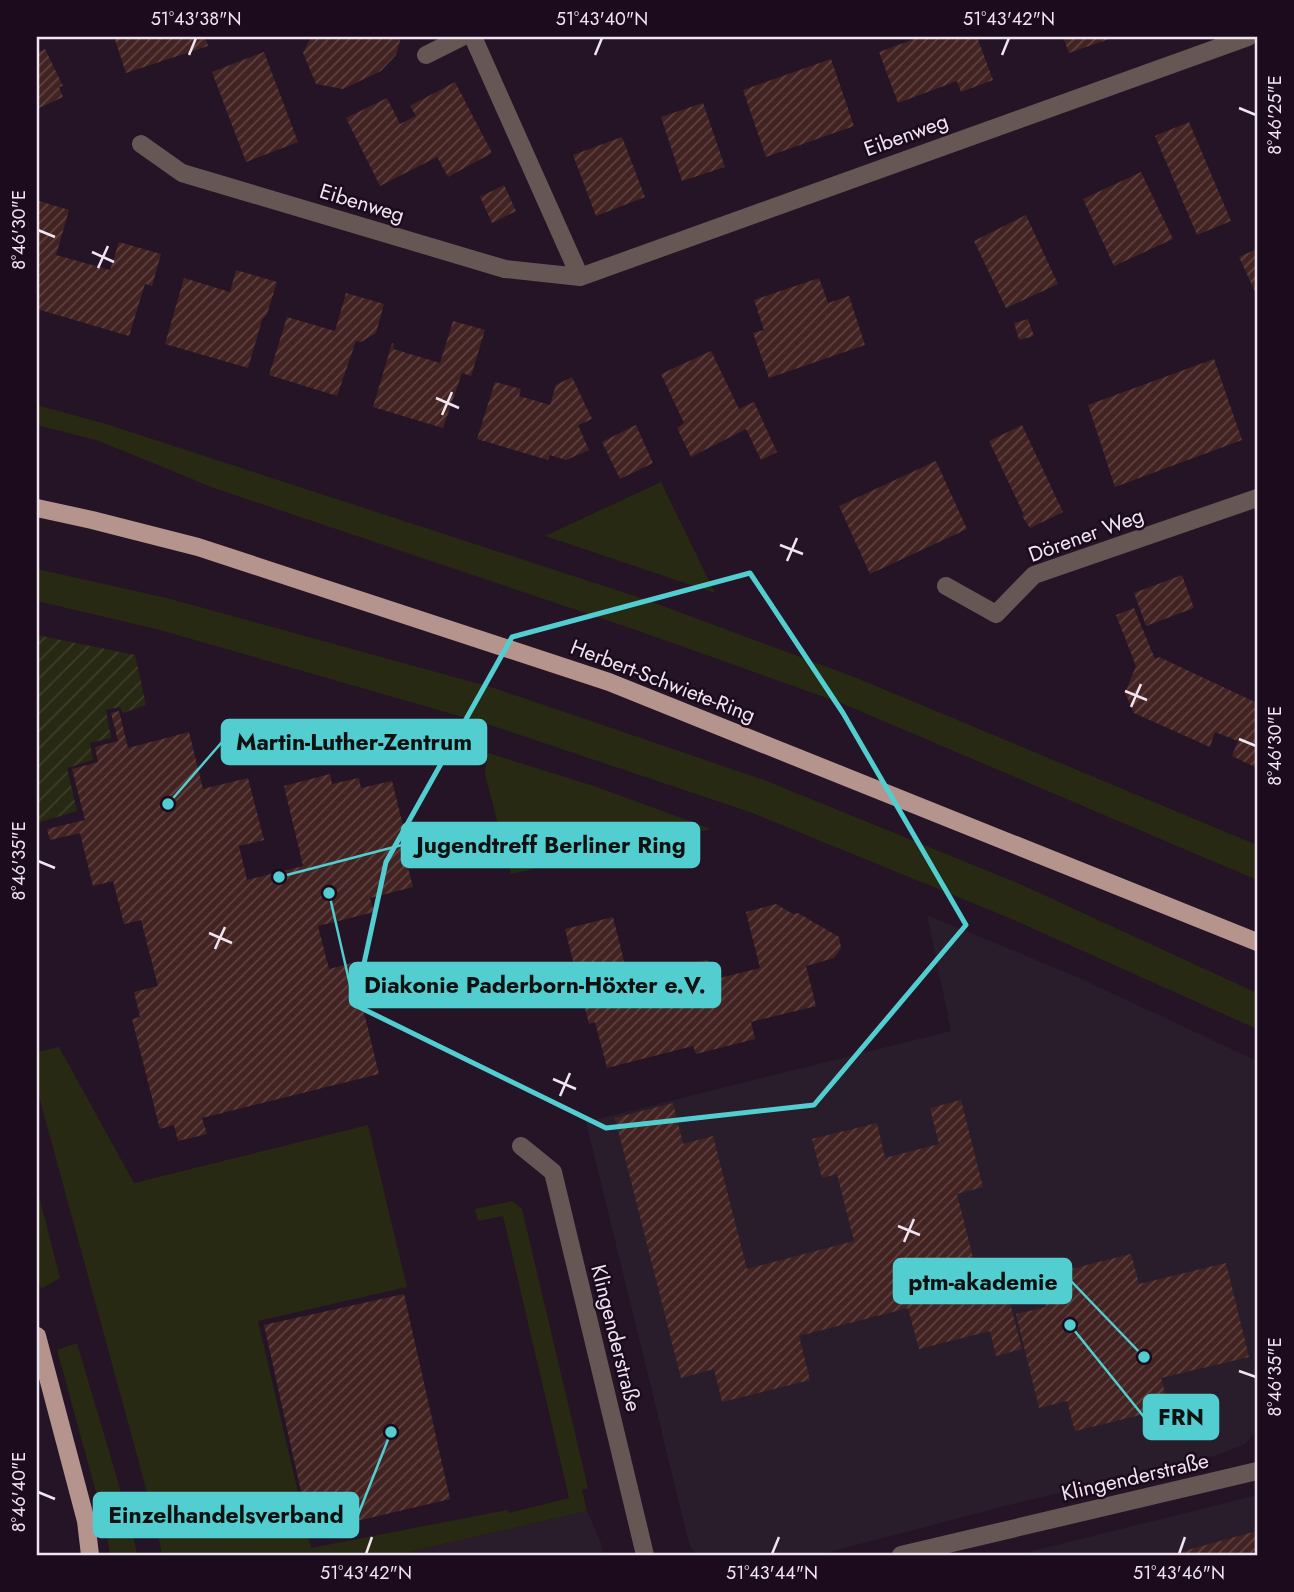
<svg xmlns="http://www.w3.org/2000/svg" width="1294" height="1592" font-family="Jost,sans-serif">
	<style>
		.commercial { fill: #291d2b }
		.grass { fill: #272913 }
		.garden { fill: url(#garden-furrows) }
		.building { fill: url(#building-hatch) }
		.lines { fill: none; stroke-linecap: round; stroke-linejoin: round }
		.minor { stroke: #675754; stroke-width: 18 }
		.major { stroke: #b5948e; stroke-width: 18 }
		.marked { fill: none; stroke: #52cdd0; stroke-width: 5; stroke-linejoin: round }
		.ticks { fill: none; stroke: #f0e4f1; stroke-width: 2.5 }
		.labels { text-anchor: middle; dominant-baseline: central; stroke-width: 5; stroke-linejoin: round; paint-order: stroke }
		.street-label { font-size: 21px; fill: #f0e4f1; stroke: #1b0b1c }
		.leader { fill: none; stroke: #52cdd0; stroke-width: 2.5 }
		.callout-dot { fill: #52cdd0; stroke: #1b0b1c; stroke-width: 2.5 }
		.callout { fill: #52cdd0; stroke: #52cdd0; stroke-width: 2.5 }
		.callout-label { font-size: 23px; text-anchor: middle; font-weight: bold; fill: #111 }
		.neatline { fill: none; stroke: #f0e4f1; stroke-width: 2.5 }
		.ticks-label { font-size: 18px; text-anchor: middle; fill: #f0e4f1 }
	</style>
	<defs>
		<pattern id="garden-furrows" width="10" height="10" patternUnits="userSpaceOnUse" patternTransform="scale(1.75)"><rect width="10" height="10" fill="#272913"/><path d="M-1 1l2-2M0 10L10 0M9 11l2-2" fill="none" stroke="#3c3e2a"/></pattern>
		<pattern id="building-hatch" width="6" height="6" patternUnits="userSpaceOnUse" patternTransform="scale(1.75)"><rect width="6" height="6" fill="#422322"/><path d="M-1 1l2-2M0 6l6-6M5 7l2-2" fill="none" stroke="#5e4343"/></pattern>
	</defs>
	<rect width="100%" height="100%" fill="#241426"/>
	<path class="commercial" d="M 927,915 L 1075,976 L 1257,1061 L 1257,1431 L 1245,1444 L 1215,1456 L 1009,1505 L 818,1555 L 698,1555 L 690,1547 L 586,1122 L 951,1031 Z
		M 1257,1495 L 1257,1555 L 1016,1555 Z
		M 587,1511 L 601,1543 L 603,1555 L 396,1555 Z"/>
	<path class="grass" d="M 37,405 L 106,424 L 644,599 L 854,677 L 1257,845 L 1257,880 L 841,703 L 633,629 L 214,488 L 99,441 L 37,425 Z
		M 661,482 L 715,593 L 545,536 Z
		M 37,569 L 167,598 L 494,688 L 764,780 L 1022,885 L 1257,993 L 1257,1029 L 1007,917 L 750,812 L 487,724 L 160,630 L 37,601 Z
		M 488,753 L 597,787 L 711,829 L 511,874 L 485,774 Z
		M 59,1047 L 134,1183 L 368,1125 L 407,1287 L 258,1321 L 311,1548 L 507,1510 L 509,1513 L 569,1498 L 503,1216 L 478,1221 L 475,1209 L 512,1201 L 522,1209 L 588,1488 L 582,1490 L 587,1511 L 396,1555 L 162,1555 L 156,1525 L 37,1089 L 37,1052 Z
		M 37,1188 L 60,1278 L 41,1289 L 37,1273 Z
		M 77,1343 L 132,1529 L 137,1555 L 110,1555 L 106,1529 L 57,1350 Z"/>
	<path class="garden" d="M 37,635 L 135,655 L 146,705 L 123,713 L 120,707 L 106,710 L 111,738 L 90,743 L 93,760 L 67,768 L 77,811 L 37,823 Z"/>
	<path class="building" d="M 114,37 L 205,37 L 208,46 L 126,73 Z
		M 311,37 L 401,37 L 396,55 L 381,71 L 343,89 L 316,84 L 303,53 Z
		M 911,37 L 977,37 L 993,80 L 961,92 L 957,81 L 898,103 L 879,52 L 912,40 Z
		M 1063,37 L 1115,37 L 1069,53 Z
		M 45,49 L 63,86 L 59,87 L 63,97 L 37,109 L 37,53 Z
		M 264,52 L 298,142 L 246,162 L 212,72 Z
		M 831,59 L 854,126 L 766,157 L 743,90 Z
		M 455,82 L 492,153 L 448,177 L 437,157 L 380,186 L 346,118 L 387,98 L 400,124 L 416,116 L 410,106 Z
		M 703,103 L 725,167 L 682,181 L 661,117 Z
		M 1189,122 L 1231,221 L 1197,235 L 1155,136 Z
		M 622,137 L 645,197 L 596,216 L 573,155 Z
		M 1141,172 L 1173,239 L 1114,266 L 1083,199 Z
		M 504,185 L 516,211 L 492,223 L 480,197 Z
		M 39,201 L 69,210 L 56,255 L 110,270 L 119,242 L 161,254 L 152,286 L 145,284 L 129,336 L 37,309 L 37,209 Z
		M 1026,215 L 1058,284 L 1006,308 L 974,241 Z
		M 1257,249 L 1257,296 L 1239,257 Z
		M 236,270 L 277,282 L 267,314 L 262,320 L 248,368 L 165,344 L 184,278 L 230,292 Z
		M 819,278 L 828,303 L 849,296 L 865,345 L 769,378 L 753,333 L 764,330 L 754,300 Z
		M 346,293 L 384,304 L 376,333 L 361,342 L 356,341 L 337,396 L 269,375 L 287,317 L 335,331 Z
		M 1028,319 L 1034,336 L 1019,340 L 1014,323 Z
		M 453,321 L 485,330 L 471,376 L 462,373 L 443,428 L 373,407 L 392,343 L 394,344 L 393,349 L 440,363 Z
		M 711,351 L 739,409 L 754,402 L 777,452 L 761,460 L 746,429 L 691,457 L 677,428 L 684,423 L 661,374 Z
		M 1214,359 L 1242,440 L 1115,487 L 1088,405 Z
		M 572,377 L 592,419 L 578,425 L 589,450 L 566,460 L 550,455 L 548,460 L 477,439 L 495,382 L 521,389 L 519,396 L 550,405 L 556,385 Z
		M 636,425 L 653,463 L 620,479 L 602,442 Z
		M 1022,425 L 1063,512 L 1030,528 L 1022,516 L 1024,515 L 989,441 Z
		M 936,461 L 967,529 L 870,574 L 839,506 Z
		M 1182,575 L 1194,608 L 1146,626 L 1134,593 Z
		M 1134,608 L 1155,659 L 1159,657 L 1257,703 L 1257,768 L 1232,756 L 1238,741 L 1215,732 L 1210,747 L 1134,713 L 1125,693 L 1136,666 L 1116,615 Z
		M 119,711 L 128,748 L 189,732 L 203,789 L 248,778 L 264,840 L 239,846 L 247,880 L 303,866 L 284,786 L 330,774 L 332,784 L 359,778 L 361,788 L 392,781 L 404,830 L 399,832 L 413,887 L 370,898 L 374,912 L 318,926 L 329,969 L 352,963 L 379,1074 L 202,1118 L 207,1134 L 178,1141 L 174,1125 L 160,1129 L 132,1019 L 140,1017 L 134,992 L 158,986 L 141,920 L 124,924 L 113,881 L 93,886 L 80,833 L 50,840 L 47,829 L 85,820 L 72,769 L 98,762 L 95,747 L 118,741 L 111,713 Z
		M 776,904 L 793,914 L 798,913 L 839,937 L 841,948 L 834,958 L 806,966 L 816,1006 L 751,1022 L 755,1039 L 696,1054 L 693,1046 L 607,1068 L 595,1022 L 589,1024 L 565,929 L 613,917 L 631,989 L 674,979 L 680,966 L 706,960 L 717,966 L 720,978 L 760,968 L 746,912 Z
		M 961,1100 L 983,1187 L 957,1194 L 981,1290 L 1005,1284 L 1022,1349 L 996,1356 L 990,1331 L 919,1349 L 908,1308 L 799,1336 L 810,1380 L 722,1402 L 714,1369 L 681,1378 L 615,1118 L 673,1103 L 683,1144 L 713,1136 L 747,1269 L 854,1241 L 837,1174 L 822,1178 L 812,1139 L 877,1123 L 885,1158 L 939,1144 L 930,1108 Z
		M 1131,1254 L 1139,1284 L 1226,1263 L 1249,1357 L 1161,1378 L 1169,1408 L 1075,1431 L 1067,1401 L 1039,1408 L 1016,1314 L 1046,1307 L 1039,1277 Z
		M 404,1294 L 450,1499 L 310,1532 L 264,1325 Z
		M 1257,1531 L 1257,1555 L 1172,1555 L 1191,1549 Z"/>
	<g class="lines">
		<path class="minor" d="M 473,37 L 580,277
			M 426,55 L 462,37
			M 141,144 L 182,173 L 505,269 L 580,277 L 1248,37
			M 946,586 L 996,614 L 1034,575 L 1257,498
			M 521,1146 L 553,1172 L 645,1555
			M 901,1555 L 1257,1471"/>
		<path class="major" d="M 37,508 L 92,520 L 198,547 L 609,682 L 1257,942
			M 37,1336 L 86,1521 L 90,1555"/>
	</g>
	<path class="marked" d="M 750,573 L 843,713 L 966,925 L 814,1105 L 606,1128 L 355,1005 L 386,862 L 512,637 Z"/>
	<path class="ticks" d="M 189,55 L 196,38M 595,55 L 602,38M 1002,55 L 1009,38M 1239,108 L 1256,115M 38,230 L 55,237M 92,252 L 114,262M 98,268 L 108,246M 436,398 L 459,408M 442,415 L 452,392M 780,545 L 803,554M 787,561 L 797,538M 1125,691 L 1147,700M 1131,707 L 1141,684M 1239,739 L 1256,746M 38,861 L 55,868M 209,933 L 232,943M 215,949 L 225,927M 553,1079 L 576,1089M 560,1096 L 570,1073M 898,1226 L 920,1235M 904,1242 L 914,1219M 1239,1371 L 1256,1377M 38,1492 L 55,1499M 366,1554 L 372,1537M 772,1554 L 779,1537M 1179,1554 L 1185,1537"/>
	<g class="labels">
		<g class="street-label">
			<text transform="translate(906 135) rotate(-20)">Eibenweg</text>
			<text transform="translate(362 203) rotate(17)">Eibenweg</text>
			<text transform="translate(1086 535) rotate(-20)">Dörener Weg</text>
			<text transform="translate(663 681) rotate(21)">Herbert-Schwiete-Ring</text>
			<text transform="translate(616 1338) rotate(76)">Klingenderstraße</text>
			<text transform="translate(1135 1477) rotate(-13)">Klingenderstraße</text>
		</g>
	</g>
	<path class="leader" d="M168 804L222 742M279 877L402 845M329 893L350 985M1144 1357L1071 1281M1070 1325L1144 1417M391 1432L358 1515"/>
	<g class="callout-dot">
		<circle cx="168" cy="804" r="7"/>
		<circle cx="279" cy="877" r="7"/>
		<circle cx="329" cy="893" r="7"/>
		<circle cx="1144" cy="1357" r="7"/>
		<circle cx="1070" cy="1325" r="7"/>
		<circle cx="391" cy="1432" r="7"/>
	</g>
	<g class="callout">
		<rect x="222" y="720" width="264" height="44" rx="7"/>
		<rect x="402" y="823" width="297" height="44" rx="7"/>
		<rect x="350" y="963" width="370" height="44" rx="7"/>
		<rect x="894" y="1259" width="177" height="44" rx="7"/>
		<rect x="1144" y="1395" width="74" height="44" rx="7"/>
		<rect x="94" y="1493" width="264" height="44" rx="7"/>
	</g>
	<g class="callout-label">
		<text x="354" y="750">Martin-Luther-Zentrum</text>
		<text x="551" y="853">Jugendtreff Berliner Ring</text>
		<text x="535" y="993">Diakonie Paderborn-Höxter e.V.</text>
		<text x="983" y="1290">ptm-akademie</text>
		<text x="1181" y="1425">FRN</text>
		<text x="226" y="1523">Einzelhandelsverband</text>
	</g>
	<rect width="1294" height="1592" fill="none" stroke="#1b0b1c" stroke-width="77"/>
	<rect x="38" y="38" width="1218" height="1516" class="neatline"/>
	<g class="ticks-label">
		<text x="196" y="25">51°43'38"N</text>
		<text x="602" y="25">51°43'40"N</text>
		<text x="1009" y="25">51°43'42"N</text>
		<text transform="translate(1275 115) rotate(-90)" y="6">8°46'25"E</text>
		<text transform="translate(19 230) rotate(-90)" y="6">8°46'30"E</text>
		<text transform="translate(1275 746) rotate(-90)" y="6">8°46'30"E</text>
		<text transform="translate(19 861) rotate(-90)" y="6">8°46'35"E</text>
		<text transform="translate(1275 1377) rotate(-90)" y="6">8°46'35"E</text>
		<text transform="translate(19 1492) rotate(-90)" y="6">8°46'40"E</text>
		<text x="366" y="1579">51°43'42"N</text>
		<text x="772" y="1579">51°43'44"N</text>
		<text x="1179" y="1579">51°43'46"N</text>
	</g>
</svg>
